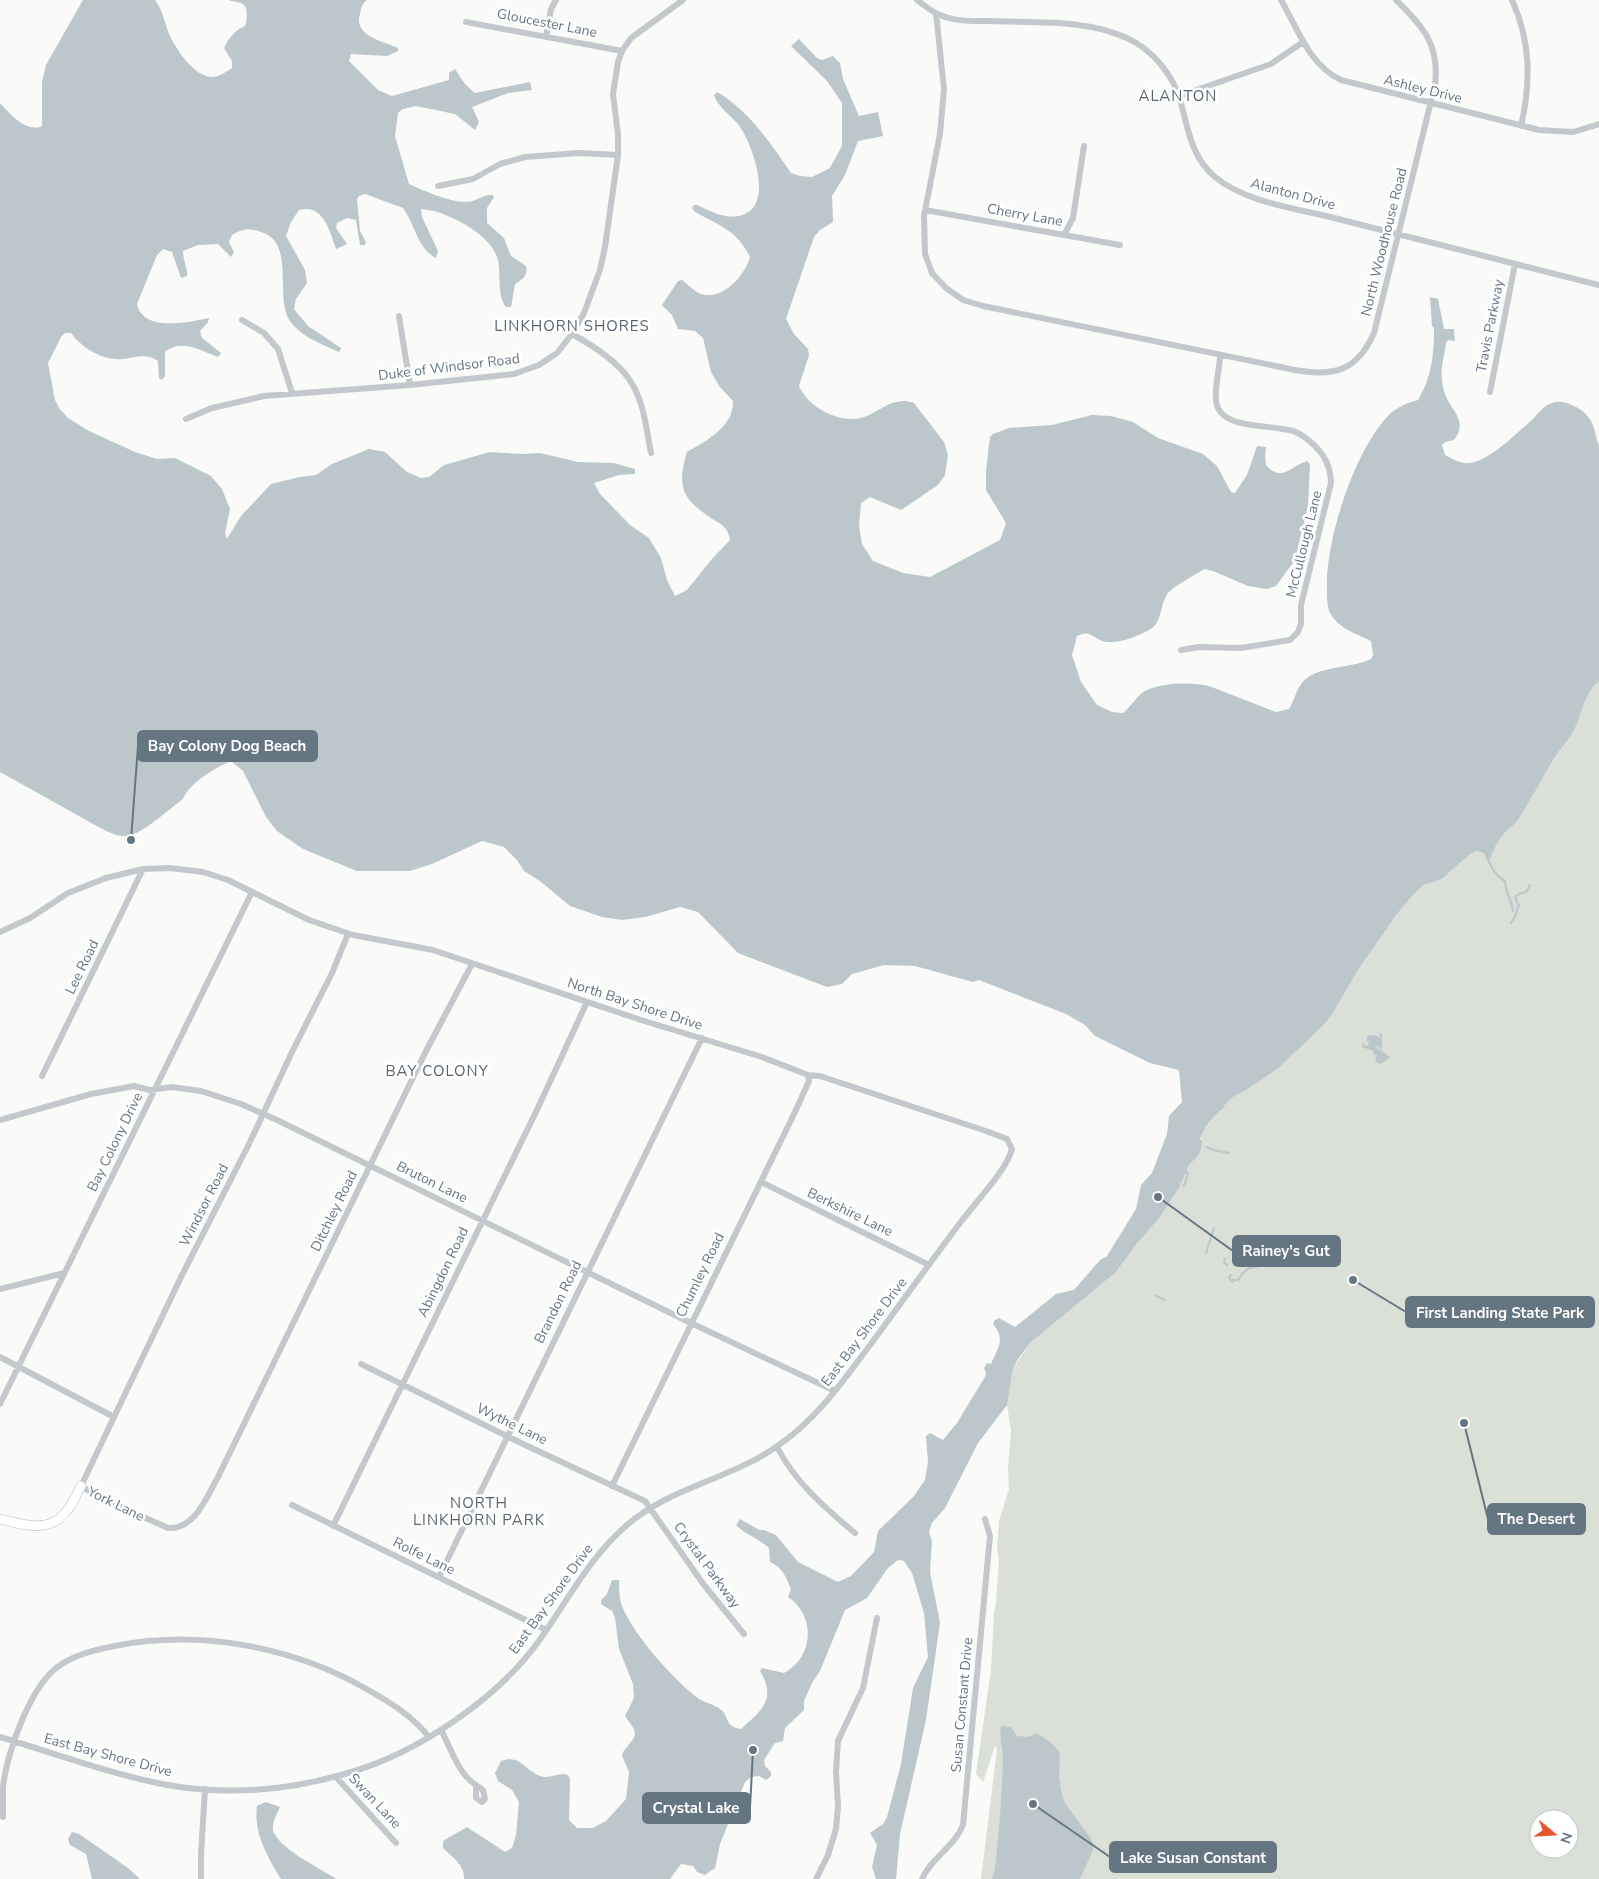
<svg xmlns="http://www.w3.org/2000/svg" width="1599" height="1879" font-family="'Nunito Sans',sans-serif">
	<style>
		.green { fill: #dadfd7; fill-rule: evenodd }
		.water { fill: #bbc7cb }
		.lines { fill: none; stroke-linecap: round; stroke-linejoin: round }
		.stream { stroke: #bbc7cb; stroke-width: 2 }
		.secondary-casing { stroke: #b3babf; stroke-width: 10 }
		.street { stroke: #c3c8cc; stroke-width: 6 }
		.secondary { stroke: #fff; stroke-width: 9 }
		.labels { text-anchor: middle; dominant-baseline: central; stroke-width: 5; stroke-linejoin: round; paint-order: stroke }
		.street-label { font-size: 14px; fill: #657683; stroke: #fff }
		.neighbourhood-label { font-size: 15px; letter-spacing: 1px; fill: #57646e; stroke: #fff }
		.leader { fill: none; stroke: #657683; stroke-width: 2 }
		.callout-dot { fill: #657683; stroke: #fff; stroke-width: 2 }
		.callout { fill: #657683; stroke: #657683; stroke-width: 2 }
		.callout-label { font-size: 15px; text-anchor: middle; font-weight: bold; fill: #fff }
	</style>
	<rect width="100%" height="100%" fill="#fafaf8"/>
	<path class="green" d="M 1599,681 L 1599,1879 L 981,1879 L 997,1749 L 995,1746 L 983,1782 L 976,1774 L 991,1670 L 994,1614 L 996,1603 L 999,1559 L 997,1548 L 999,1521 L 1009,1489 L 1008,1468 L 1011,1431 L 1007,1405 L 1013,1369 L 1030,1343 L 1116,1272 L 1135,1246 L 1160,1217 L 1179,1188 L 1189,1165 L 1198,1156 L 1202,1132 L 1218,1112 L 1224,1108 L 1224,1106 L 1233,1097 L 1246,1090 L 1276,1069 L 1323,1026 L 1333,1013 L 1358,970 L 1397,914 L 1413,895 L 1424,885 L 1442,879 L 1469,855 L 1476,851 L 1484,853 L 1490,859 C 1496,842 1501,834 1516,823 C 1529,802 1541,781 1553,760 C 1559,750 1567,742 1573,732 C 1582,716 1584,693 1599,681 ZM 1539,1819 L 1569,1819 L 1569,1849 L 1539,1849 Z"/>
	<path class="water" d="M 83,0 L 155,0 C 163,10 165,25 170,36 C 177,51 198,83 218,76 C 223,74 227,71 232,68 L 232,61 L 224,48 C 228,39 235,30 245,26 C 247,20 249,6 241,3 C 236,1 233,2 228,0 L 367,0 C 362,4 361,8 360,14 C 353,36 383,41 398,48 L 398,51 L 387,56 L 351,54 L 349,61 L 378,90 L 392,96 L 449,80 L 449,73 L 455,69 L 465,84 L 475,93 L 530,82 L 532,90 L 508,93 L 472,107 L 479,122 L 475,130 L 455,114 L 416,106 L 403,109 L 398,113 L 395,136 L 409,184 C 424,191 450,202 466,202 C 476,202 483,194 493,195 L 494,197 L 487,208 L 487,223 L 504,238 L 511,256 L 526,266 C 528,276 523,279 515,284 L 511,307 L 506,307 C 497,295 501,276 498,261 C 494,235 445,210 421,209 L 422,217 L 438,251 L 436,258 C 417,248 415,224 403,208 L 365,194 L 359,196 L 357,199 L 360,231 L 366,242 L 365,245 L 360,245 L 356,220 L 347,218 L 337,223 L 336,228 L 347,244 L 336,249 C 330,231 323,203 299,210 L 291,222 L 286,236 L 305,270 L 307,283 L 296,299 L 294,309 L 308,326 L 341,348 L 339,352 C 322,344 301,337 290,321 C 274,298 296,242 261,232 C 250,228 242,229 232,235 L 229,242 L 234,252 L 231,257 L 218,244 L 198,245 L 183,251 C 183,261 188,268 187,276 L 181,278 L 172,252 L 163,249 L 157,255 L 137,304 C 144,333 188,322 209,318 L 208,322 L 200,331 L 202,338 L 221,353 L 218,357 C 202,351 181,338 165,352 L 165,376 L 162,380 L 159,378 L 158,361 C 147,353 136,357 123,359 C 103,361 82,348 71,333 L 65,333 L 61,337 L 48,363 L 55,400 L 59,408 L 68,418 L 89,431 L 135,452 L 157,459 L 175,458 L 211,476 L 222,489 L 230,509 L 225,533 L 227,539 L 241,516 L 271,484 L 300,477 L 316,475 L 332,464 L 369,449 L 385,452 L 407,472 L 421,478 L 429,477 L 444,465 L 490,452 L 522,454 L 540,453 L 578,462 L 614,463 L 635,469 L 635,474 L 619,475 L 594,483 L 600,494 L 630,525 L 649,538 L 661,558 L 667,580 L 675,596 L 687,590 L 711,560 L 730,540 C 728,527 722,525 711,518 C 681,498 677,486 687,452 C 706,441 734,427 733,401 L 720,387 L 711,372 L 703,338 L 695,331 L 678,329 L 672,315 L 662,305 L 678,281 L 682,280 C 687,284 695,292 701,294 C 723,301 745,275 750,257 C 737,230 720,226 695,212 L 692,208 L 694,205 L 697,205 C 714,213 734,224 751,210 C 770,193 751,141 738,124 C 730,115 718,107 714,95 L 717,92 C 749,111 770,142 791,173 L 800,176 L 812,177 L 830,168 L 842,146 L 842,103 L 827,81 L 791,46 L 799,39 L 817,58 L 822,60 L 833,56 L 840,63 L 843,79 L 859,116 L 878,112 L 883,136 L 858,141 L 845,175 L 832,196 L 833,222 L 820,230 L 814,237 L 786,319 L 794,334 L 808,349 L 809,355 L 799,386 C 809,409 843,426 867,416 C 883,409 895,396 914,403 L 944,442 L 948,455 L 945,475 L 938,485 L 901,510 L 870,497 L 861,503 L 859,526 L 862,544 L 873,561 L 903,573 L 930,577 L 1000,540 L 1006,523 L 986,490 L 986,471 L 990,437 L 993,434 L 1009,428 L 1052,425 L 1092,415 L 1111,416 L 1133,422 L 1158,438 L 1203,454 L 1217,466 L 1231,492 L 1235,493 L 1247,475 L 1257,446 L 1266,447 L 1265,457 L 1266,465 C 1281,483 1291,466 1307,461 L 1310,464 L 1308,505 L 1295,560 L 1276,586 L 1267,589 L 1248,586 L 1213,571 L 1204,569 C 1194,576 1175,585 1168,593 C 1159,605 1163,623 1149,630 C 1138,636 1121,643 1108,642 C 1093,641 1092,628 1077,636 L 1072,655 L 1081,682 L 1097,705 L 1112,712 L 1123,713 C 1129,708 1138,696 1142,693 C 1158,682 1191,682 1209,686 L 1276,712 L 1289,709 C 1294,701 1296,691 1301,684 C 1315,665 1350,669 1371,659 L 1373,655 L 1371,641 C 1355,633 1337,628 1329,611 C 1327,605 1327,598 1327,592 C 1324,543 1355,447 1391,413 C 1400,406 1407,403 1418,400 C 1432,377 1434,354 1434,328 L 1432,326 L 1430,297 L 1438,299 L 1444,329 L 1454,329 L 1455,341 L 1448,340 L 1446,343 C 1445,354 1440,368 1442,378 C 1442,383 1443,389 1445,394 C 1451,411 1469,421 1454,440 L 1445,442 L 1442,445 L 1445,455 C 1453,459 1460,464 1470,463 C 1489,461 1517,433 1532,420 C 1538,414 1544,405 1552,403 C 1560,400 1567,403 1574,406 C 1581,409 1587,414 1591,421 C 1595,428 1596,438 1599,446 L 1599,681 C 1584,693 1582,716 1573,732 C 1567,742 1559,750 1553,760 C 1541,781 1529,803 1516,823 C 1502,833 1496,843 1490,859 L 1487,860 L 1484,853 L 1476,851 L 1469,855 L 1442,879 L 1424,885 L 1413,895 L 1397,914 L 1358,970 L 1333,1013 L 1323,1026 L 1277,1069 L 1246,1090 L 1233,1097 L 1224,1106 L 1224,1108 C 1214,1115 1204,1127 1200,1139 L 1202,1142 L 1201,1149 L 1198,1156 L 1189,1165 L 1179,1188 L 1160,1217 L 1135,1246 L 1116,1272 L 1030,1343 L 1018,1359 L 1013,1369 L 1007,1405 L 978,1443 L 945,1508 L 932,1523 L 929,1532 L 932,1541 L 930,1572 L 940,1623 L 926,1720 L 900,1834 L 896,1879 L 876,1879 L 872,1867 L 877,1845 L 870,1833 L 883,1824 L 887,1817 L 901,1764 L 913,1688 L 928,1657 L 924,1613 L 912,1573 L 904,1561 L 898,1560 L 888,1568 L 867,1598 L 845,1610 L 820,1671 L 812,1683 L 804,1701 L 804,1710 L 785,1728 L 783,1741 L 775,1743 L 764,1760 L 765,1766 L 771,1772 L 771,1776 L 766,1780 L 759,1776 L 751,1777 L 745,1782 L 720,1844 L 715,1868 L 705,1875 L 697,1872 L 693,1866 L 681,1864 L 670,1879 L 464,1879 C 465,1865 452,1857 443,1848 L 443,1841 L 467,1827 L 505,1852 L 512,1848 L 516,1835 L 519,1802 L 512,1790 L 498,1781 L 495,1773 L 501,1761 C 521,1754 524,1770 540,1776 C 550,1780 559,1771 568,1775 L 570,1779 L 569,1820 L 577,1828 L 593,1828 L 606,1821 L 626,1799 L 629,1772 L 622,1756 L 623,1752 L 634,1738 L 635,1734 L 634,1729 L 625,1716 L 634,1698 L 633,1684 L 619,1649 L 615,1618 L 612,1611 L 601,1604 L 601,1600 L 607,1594 L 612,1580 L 619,1580 C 619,1587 619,1596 621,1603 C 631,1633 674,1680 699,1699 C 705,1703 714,1704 720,1709 C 730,1716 724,1727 741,1729 C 762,1710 777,1699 760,1671 L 762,1668 L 784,1673 C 814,1657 816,1616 788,1597 L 791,1589 C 786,1577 783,1568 770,1562 L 769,1548 C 758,1538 746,1535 736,1525 L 740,1519 L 759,1530 L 764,1530 L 776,1535 L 798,1562 L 838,1582 L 851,1576 L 874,1552 L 878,1531 L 914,1496 L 925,1480 L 928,1462 L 926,1436 L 930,1433 L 943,1440 L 957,1423 L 985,1377 L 986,1373 L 984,1368 L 987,1363 L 991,1364 C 998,1347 1006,1340 993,1324 L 995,1320 L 999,1318 L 1015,1327 L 1056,1294 L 1074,1290 L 1100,1260 L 1107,1256 L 1136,1209 L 1141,1185 L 1152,1173 L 1167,1134 L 1169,1116 L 1182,1102 L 1179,1070 L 1150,1063 L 1095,1036 L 1085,1025 L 1066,1014 L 979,980 L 973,982 L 915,966 L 884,965 L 852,974 L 842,984 L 827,987 L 738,953 L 698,912 L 680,907 L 645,917 L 622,920 L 602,917 L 570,906 L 540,881 L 524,871 L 517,860 L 504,847 L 482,841 L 432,864 L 410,871 L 357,871 L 303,849 L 277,831 L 266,817 L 243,771 L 231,761 C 215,768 189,783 183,799 C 169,809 143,834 127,836 C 118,837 111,833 104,830 L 0,772 L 0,103 C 10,114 26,133 42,126 L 42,82 L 46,65 Z
		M 1379,1033 L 1382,1034 L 1382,1050 L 1377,1045 L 1376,1047 L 1390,1057 L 1381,1064 L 1375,1062 L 1377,1055 L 1374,1055 L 1373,1051 L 1362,1047 L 1363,1043 L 1366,1046 L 1368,1046 L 1368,1043 L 1370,1041 L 1367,1041 L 1367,1036 L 1375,1035 L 1380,1038 Z
		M 1001,1726 L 1011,1727 L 1017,1736 L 1028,1737 L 1037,1733 L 1054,1745 L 1060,1754 L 1059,1775 L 1062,1796 L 1067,1806 L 1092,1840 L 1093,1850 L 1080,1879 L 992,1879 L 995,1869 C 999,1832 1002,1797 1003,1760 C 1003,1749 999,1738 1001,1726 Z
		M 266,1802 L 280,1807 C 277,1814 270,1826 274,1833 C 283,1851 320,1868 336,1879 L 281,1879 C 268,1858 253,1832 257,1806 Z
		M 72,1832 L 79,1834 L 128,1868 L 140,1879 L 92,1879 L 86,1854 L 70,1845 L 68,1839 Z"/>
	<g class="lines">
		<path class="stream" d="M 1487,857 C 1492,868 1495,876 1505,881 C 1505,893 1512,899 1513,911
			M 1511,923 C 1517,917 1515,911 1519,906 L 1515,898 L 1517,895 L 1527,891 L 1530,885
			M 1207,1147 L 1213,1150 L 1229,1153
			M 1184,1186 L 1188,1173 L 1185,1172
			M 1206,1253 L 1214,1228
			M 1225,1259 L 1224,1262 L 1227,1265
			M 1231,1275 L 1229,1278 L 1233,1282
			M 1232,1280 L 1238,1280 C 1243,1273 1247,1266 1257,1267
			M 1156,1296 L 1165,1300"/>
		<g class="secondary-casing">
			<path id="secondary" d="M 0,1519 C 22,1525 49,1533 65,1513 C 72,1506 76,1495 81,1486"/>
		</g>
		<path class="street" d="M 917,0 C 924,5 932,12 940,15 C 956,22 974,21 991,21 C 1037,23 1085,19 1127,38 C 1153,50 1174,76 1181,103 C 1188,130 1192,158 1215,177 C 1248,204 1301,209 1342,220 C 1427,241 1513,263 1599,285
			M 1281,0 C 1298,29 1309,65 1341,80 L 1539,130 L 1573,132 L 1599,124
			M 1512,0 C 1531,42 1531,82 1521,126
			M 936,13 L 944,89 L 940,134 L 924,216 L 925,254 L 932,273 L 946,288 L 963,300 L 983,306 L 1295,370 C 1334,377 1357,371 1374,333 L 1435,85 C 1440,45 1423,26 1396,0
			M 466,22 L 622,51
			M 546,37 L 551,9 L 556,0
			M 1179,96 L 1271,64 L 1303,42
			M 438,186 L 473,179 L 500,164 L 525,157 L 579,153 L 618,155
			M 925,210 L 1120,245
			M 1064,235 L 1073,218 L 1084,146
			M 399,316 L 410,385
			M 242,320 L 264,333 L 278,349 L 292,393
			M 572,334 C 592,345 616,360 629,379 C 644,400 646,428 651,453
			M 1490,392 L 1515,264
			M 186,419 L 212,408 L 264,396 L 410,385 L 514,374 L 539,365 L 557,353 L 572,334 L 584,313 L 600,270 L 605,247 L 618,155 L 618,135 L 613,94 L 618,62 L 622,51 L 631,38 L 683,0
			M 1181,650 L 1199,647 L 1241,648 L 1290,640 L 1298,632 L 1301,624 L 1301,605 L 1331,483 C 1331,472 1328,463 1322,454 C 1315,445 1306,437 1296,432 C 1275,424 1228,430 1218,408 C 1212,396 1220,369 1220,355
			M 0,932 L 30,918 L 68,893 L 106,878 L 143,869 L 170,868 L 203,872 L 228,880 L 309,920 L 353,935 L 433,950 L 641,1020 L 762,1057 L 808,1075 L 820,1076 L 986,1131 L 1007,1139 L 1012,1149 C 1007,1170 974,1204 960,1223 C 932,1260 904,1299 876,1337 C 846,1377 818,1419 776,1447 C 730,1479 669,1488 627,1525 C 590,1557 569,1598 541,1638 C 499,1698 418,1753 348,1773 C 288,1791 223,1796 162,1784 C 107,1773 54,1753 0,1737
			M 348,934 L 332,973 L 292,1052 L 249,1144 L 182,1275 L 81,1486 L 99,1497 L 168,1528 C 195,1530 207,1496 218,1477 L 425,1053 L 472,964
			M 42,1076 L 143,869
			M 0,1120 L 91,1094 L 134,1086 L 150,1090 L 171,1087 L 201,1091 L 241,1104 L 277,1120 L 691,1323 L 835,1391
			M 761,1182 L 929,1265
			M 0,1289 L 64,1273
			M 0,1357 L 114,1417
			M 361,1364 L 521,1443 L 645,1501 L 704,1585 L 744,1634
			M 0,1404 L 252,892
			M 777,1447 C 795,1482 825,1508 855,1533
			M 612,1486 L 795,1112 L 809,1081 L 808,1075
			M 292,1505 L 546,1630
			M 333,1526 L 535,1114 L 587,1002
			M 439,1577 L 702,1038
			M 441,1730 C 451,1748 458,1774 476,1785
			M 336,1777 L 396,1843
			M 476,1785 L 483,1790 L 485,1799 L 482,1802 L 476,1798 Z
			M 3,1817 C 3,1807 3,1797 3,1787 C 7,1753 29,1690 56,1668 C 73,1655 94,1650 115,1646 C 201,1629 295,1647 370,1691 C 393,1704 413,1717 429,1737
			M 201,1879 L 201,1854 L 205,1789
			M 816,1879 L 828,1855 L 836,1829 L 838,1806 L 836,1772 L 838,1741 L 863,1688 L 877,1618
			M 922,1879 C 931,1858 955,1846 963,1825 L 990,1536 L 985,1519"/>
		<use href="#secondary" class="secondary"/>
	</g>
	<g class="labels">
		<g class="street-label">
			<text transform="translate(547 23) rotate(11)">Gloucester Lane</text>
			<text transform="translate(1423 89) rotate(14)">Ashley Drive</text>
			<text transform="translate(1293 194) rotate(15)">Alanton Drive</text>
			<text transform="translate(1025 215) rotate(10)">Cherry Lane</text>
			<text transform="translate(1384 242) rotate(-76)">North Woodhouse Road</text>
			<text transform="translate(1490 326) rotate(-79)">Travis Parkway</text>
			<text transform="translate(449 367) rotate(-7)">Duke of Windsor Road</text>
			<text transform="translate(1304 544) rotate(-76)">McCullough Lane</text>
			<text transform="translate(82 967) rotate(-64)">Lee Road</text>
			<text transform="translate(635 1004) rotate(18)">North Bay Shore Drive</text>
			<text transform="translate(115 1142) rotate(-64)">Bay Colony Drive</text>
			<text transform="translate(432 1182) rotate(26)">Bruton Lane</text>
			<text transform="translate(204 1205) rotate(-63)">Windsor Road</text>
			<text transform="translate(334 1211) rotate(-64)">Ditchley Road</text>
			<text transform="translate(850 1212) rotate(26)">Berkshire Lane</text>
			<text transform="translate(443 1272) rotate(-64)">Abingdon Road</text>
			<text transform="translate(700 1275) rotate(-64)">Chumley Road</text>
			<text transform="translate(558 1302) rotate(-64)">Brandon Road</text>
			<text transform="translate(864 1332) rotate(-53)">East Bay Shore Drive</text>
			<text transform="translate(512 1424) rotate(26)">Wythe Lane</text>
			<text transform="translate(116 1504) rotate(26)">York Lane</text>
			<text transform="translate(424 1556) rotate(26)">Rolfe Lane</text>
			<text transform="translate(707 1565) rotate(54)">Crystal Parkway</text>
			<text transform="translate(551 1599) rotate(-54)">East Bay Shore Drive</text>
			<text transform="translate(962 1705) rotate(-85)">Susan Constant Drive</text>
			<text transform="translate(108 1755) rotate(15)">East Bay Shore Drive</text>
			<text transform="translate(375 1801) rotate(47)">Swan Lane</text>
		</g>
		<g class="neighbourhood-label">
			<text x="1178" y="96">ALANTON</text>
			<text x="572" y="326">LINKHORN SHORES</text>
			<text x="437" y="1071">BAY COLONY</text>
			<text x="479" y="1503">NORTH<tspan x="479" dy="17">LINKHORN PARK</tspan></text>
		</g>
	</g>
	<path class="leader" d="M131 840L138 746M1158 1197L1233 1251M1353 1280L1406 1312M1464 1423L1488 1519M753 1750L750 1808M1033 1804L1110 1857"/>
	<g class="callout-dot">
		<circle cx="131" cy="840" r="5"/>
		<circle cx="1158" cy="1197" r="5"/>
		<circle cx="1353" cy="1280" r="5"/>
		<circle cx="1464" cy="1423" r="5"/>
		<circle cx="753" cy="1750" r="5"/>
		<circle cx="1033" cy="1804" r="5"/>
	</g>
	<g class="callout">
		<rect x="138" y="731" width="179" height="30" rx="5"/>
		<rect x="1233" y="1236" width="107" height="30" rx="5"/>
		<rect x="1406" y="1297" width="188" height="30" rx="5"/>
		<rect x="1488" y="1504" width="97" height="30" rx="5"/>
		<rect x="643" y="1793" width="107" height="30" rx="5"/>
		<rect x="1110" y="1842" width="166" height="30" rx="5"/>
	</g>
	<g class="callout-label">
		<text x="227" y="751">Bay Colony Dog Beach</text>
		<text x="1286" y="1256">Rainey's Gut</text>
		<text x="1500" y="1318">First Landing State Park</text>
		<text x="1536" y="1524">The Desert</text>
		<text x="696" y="1813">Crystal Lake</text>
		<text x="1193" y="1863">Lake Susan Constant</text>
	</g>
	<g transform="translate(1554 1834) rotate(108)"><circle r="24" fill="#ffffff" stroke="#c1c8cd"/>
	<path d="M0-4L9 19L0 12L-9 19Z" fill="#e4572e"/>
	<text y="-8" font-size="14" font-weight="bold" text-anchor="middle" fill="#657683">N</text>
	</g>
</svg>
